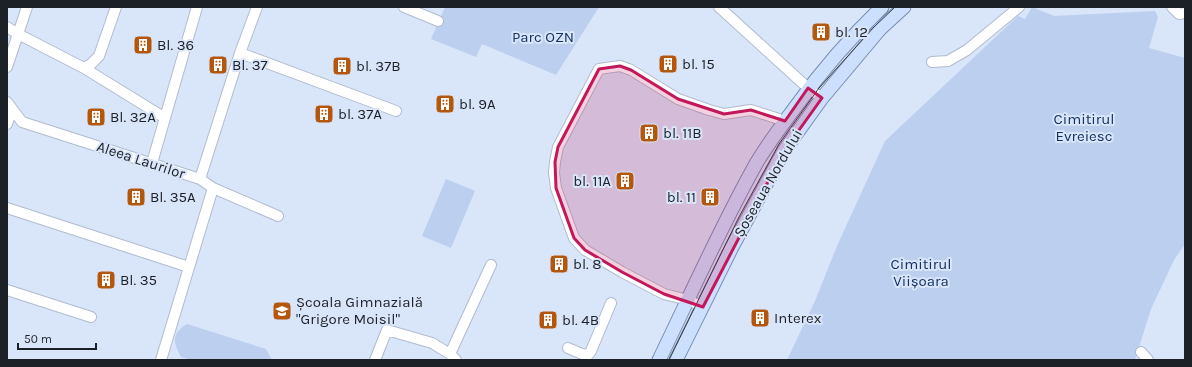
<svg xmlns="http://www.w3.org/2000/svg" width="1192" height="367" font-family="Karla,sans-serif">
	<style>
		.green { fill: #bccfef }
		.lines { fill: none; stroke-linecap: round; stroke-linejoin: round }
		.minor-casing { stroke: #b0bcce; stroke-width: 12 }
		.major-casing { stroke: #788eb0; stroke-width: 15 }
		.minor { stroke: #fff; stroke-width: 10 }
		.major { stroke: #ccdffc; stroke-width: 13 }
		.tram { stroke: #31363f; stroke-width: 1 }
		.marked { fill: #c2185b; fill-opacity: 0.2; stroke: #c2185b; stroke-width: 3; stroke-linejoin: round }
		.labels { text-anchor: middle; dominant-baseline: central; stroke-width: 4; stroke-linejoin: round; paint-order: stroke }
		.poi-label { font-size: 15px; fill: #1c2027; stroke: #d9e5f9; text-anchor: start }
		.park-label { font-size: 15px; fill: #133163; stroke: #d9e5f9 }
		.street-label { font-size: 15px; fill: #1c2027; stroke: #d9e5f9 }
	</style>
	<rect width="100%" height="100%" fill="#d9e5f9"/>
	<path class="green" d="M 445,7 L 599,7 L 556,75 L 482,44 L 476,57 L 431,39 Z
		M 1032,7 L 1054,16 L 1155,11 L 1158,17 L 1149,48 L 1185,58 L 1185,244 L 1174,260 L 1151,309 L 1135,360 L 787,360 L 815,301 L 837,246 L 885,141 L 1018,16 L 1025,19 Z
		M 446,179 L 475,191 L 451,248 L 422,236 Z
		M 187,324 L 266,349 L 272,360 L 192,360 L 181,357 C 173,342 171,334 187,324 Z"/>
	<g class="lines">
		<g class="minor-casing">
			<path id="minor" d="M 404,7 L 438,21
				M 719,7 L 808,88 L 822,98
				M 1172,7 L 1179,14 L 1185,13
				M 7,27 L 18,34 L 84,68 L 165,118
				M 240,53 L 396,111
				M 932,62 L 948,61 L 967,50 L 1019,7
				M 7,67 L 27,7
				M 84,68 L 91,64 L 99,56 L 116,7
				M 7,102 L 22,122 L 200,179 L 213,188 L 278,216
				M 7,124 L 12,109
				M 152,163 L 197,7
				M 200,179 L 240,53 L 257,7
				M 7,208 L 189,267
				M 7,290 L 91,317
				M 703,307 L 688,300 L 664,294 L 622,272 L 585,250 L 574,238 L 556,188 L 554,173 L 555,162 L 558,147 L 599,69 L 620,66 L 631,70 L 678,99 L 709,110 L 724,114 L 751,110 L 779,119 L 784,122
				M 568,348 L 582,354 L 588,355 L 591,351 L 611,303
				M 1141,352 L 1148,360
				M 161,360 L 213,188
				M 375,360 L 387,330 L 432,343 L 450,354
				M 456,360 L 450,354 L 491,265"/>
		</g>
		<g class="major-casing">
			<path id="major" d="M 659,360 C 691,294 721,226 757,162 C 769,142 783,124 797,105 C 822,70 850,38 882,7
				M 676,360 L 731,249 L 784,151 L 822,98 L 880,29 L 904,7"/>
		</g>
		<use href="#minor" class="minor"/>
		<use href="#major" class="major"/>
		<path class="tram" d="M 669,360 L 739,217 L 779,144 L 819,88 L 874,27 L 895,7"/>
	</g>
	<path class="marked" d="M 620,66 L 631,70 L 678,99 L 724,114 L 751,110 L 785,121 L 808,88 L 822,98 L 784,151 L 703,307 L 664,294 L 622,272 L 585,250 L 574,238 L 556,188 L 555,162 L 558,147 L 599,69 Z"/>
	<defs>
		<g id="building-square" transform="scale(1)"><rect x="-9" y="-9" width="18" height="18" rx="4" fill="#b5560d" stroke="#d9e5f9"/><path d="M-4-6H4V6H1V3H-1V6H-4ZM-2.5-4.3h1.7v1.8h-1.7ZM.8-4.3h1.7v1.8H.8ZM-2.5-1h1.7V.8h-1.7ZM.8-1h1.7V.8H.8Z" fill="#fff"/></g>
		<g id="school-square" transform="scale(1)"><rect x="-9" y="-9" width="18" height="18" rx="4" fill="#b5560d" stroke="#d9e5f9"/><path d="M0-5L7-2L0 1L-7-2ZM-4 1L0 2.5L4 1V4Q0 6-4 4Z" fill="#fff"/></g>
	</defs>
	<g fill-rule="evenodd">
		<use href="#building-square" x="821" y="32"/>
		<use href="#building-square" x="143" y="45"/>
		<use href="#building-square" x="668" y="64"/>
		<use href="#building-square" x="218" y="65"/>
		<use href="#building-square" x="342" y="66"/>
		<use href="#building-square" x="445" y="104"/>
		<use href="#building-square" x="324" y="114"/>
		<use href="#building-square" x="96" y="117"/>
		<use href="#building-square" x="649" y="133"/>
		<use href="#building-square" x="625" y="181"/>
		<use href="#building-square" x="136" y="197"/>
		<use href="#building-square" x="710" y="197"/>
		<use href="#building-square" x="559" y="264"/>
		<use href="#building-square" x="106" y="280"/>
		<use href="#school-square" x="282" y="311"/>
		<use href="#building-square" x="760" y="318"/>
		<use href="#building-square" x="548" y="320"/>
	</g>
	<g class="labels">
		<g class="poi-label">
			<text x="835" y="32">bl. 12</text>
			<text x="157" y="45">Bl. 36</text>
			<text x="682" y="64">bl. 15</text>
			<text x="232" y="65">Bl. 37</text>
			<text x="356" y="66">bl. 37B</text>
			<text x="459" y="104">bl. 9A</text>
			<text x="338" y="114">bl. 37A</text>
			<text x="110" y="117">Bl. 32A</text>
			<text x="663" y="133">bl. 11B</text>
			<text x="611" y="181" text-anchor="end">bl. 11A</text>
			<text x="150" y="197">Bl. 35A</text>
			<text x="696" y="197" text-anchor="end">bl. 11</text>
			<text x="573" y="264">bl. 8</text>
			<text x="120" y="280">Bl. 35</text>
			<text x="296" y="302">Școala Gimnazială<tspan x="296" dy="17">"Grigore Moisil"</tspan></text>
			<text x="774" y="318">Interex</text>
			<text x="562" y="320">bl. 4B</text>
		</g>
		<g class="park-label">
			<text x="543" y="37">Parc OZN</text>
			<text x="1084" y="119">Cimitirul<tspan x="1084" dy="17">Evreiesc</tspan></text>
			<text x="921" y="264">Cimitirul<tspan x="921" dy="17">Viișoara</tspan></text>
		</g>
		<g class="street-label">
			<text transform="translate(141 160) rotate(18)">Aleea Laurilor</text>
			<text transform="translate(768 183) rotate(-60)">Șoseaua Nordului</text>
		</g>
	</g>
	<rect width="1192" height="367" fill="none" stroke="#1c2027" stroke-width="16"/>
	<path d="M18 343v6h78v-6" fill="none" stroke="#1c2027" stroke-width="2"/>
	<text x="24" y="343" font-size="12" fill="#1c2027" stroke="#d9e5f9" stroke-width="3" paint-order="stroke">50 m</text>
</svg>
